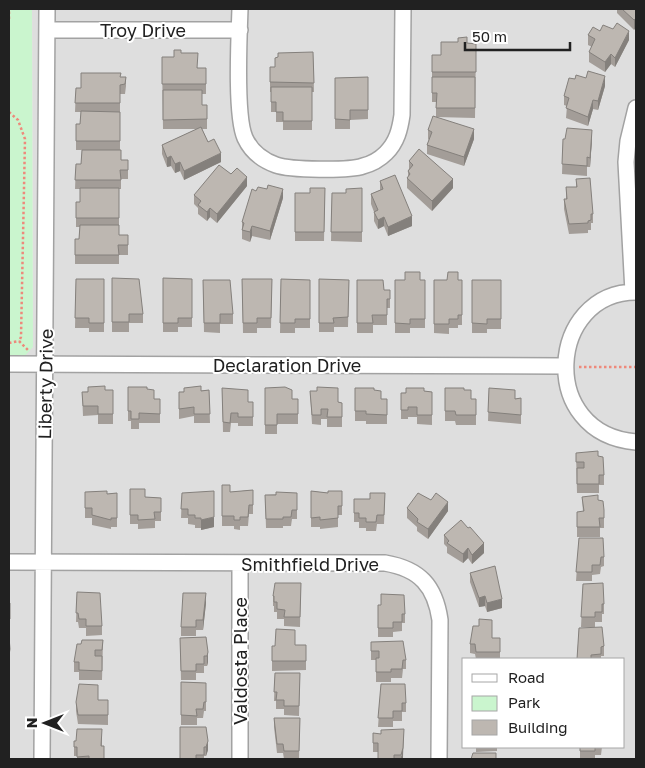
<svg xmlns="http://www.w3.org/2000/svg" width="645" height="768" font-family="'Golos Text',sans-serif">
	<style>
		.residential { fill: #dedede; fill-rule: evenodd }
		.park { fill: #caf5ce }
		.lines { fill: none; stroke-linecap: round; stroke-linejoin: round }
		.street-casing { stroke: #a2a2a2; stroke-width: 18 }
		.path { stroke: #ee897b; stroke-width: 2.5; stroke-dasharray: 2.5 2.5; stroke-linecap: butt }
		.street { stroke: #fff; stroke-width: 15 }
		.wall { fill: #a39d98 }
		.shaded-wall { fill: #84807c }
		.building { fill: #bdb7b1; stroke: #84807c }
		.labels { text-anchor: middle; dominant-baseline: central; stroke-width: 4; stroke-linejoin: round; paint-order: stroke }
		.street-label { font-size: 18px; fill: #212121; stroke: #fff }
	</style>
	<rect width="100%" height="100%" fill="#f0eee8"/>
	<path class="residential" d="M 32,9 L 636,9 L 636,759 L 9,759 L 9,358 L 33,347 ZM 464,659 L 624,659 L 624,747 L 464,747 Z"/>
	<path class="park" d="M 9,9 L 32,9 L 33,347 L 23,358 L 9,358 Z"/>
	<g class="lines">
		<g class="street-casing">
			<path id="street" d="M 240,9 C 239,37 235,116 245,138 C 251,151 262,160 276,165 C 290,170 349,171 363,166 C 371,164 380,159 386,153 C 397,142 400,129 402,115 L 403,9
				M 47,30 L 240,30
				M 633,292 L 626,162 L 628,141 L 636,108
				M 636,292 C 548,292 537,434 636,442
				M 9,364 L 565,366
				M 9,562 L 385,563 C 420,569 435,586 440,620 L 439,759
				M 42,759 L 47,9
				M 240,759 L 240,563"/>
		</g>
		<path class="path" d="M 9,19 L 9,9
			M 9,112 L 18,120 L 25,139 L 21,337 L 19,341
			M 19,341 L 28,350
			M 9,343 L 19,341
			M 579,367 L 636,367"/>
		<use href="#street" class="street"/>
	</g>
	<path class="wall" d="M 440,9 L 475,9 L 475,10 Z
		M 617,9 L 636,9 L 636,27 L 634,30 L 617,13 Z
		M 600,31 L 629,40 L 615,67 L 611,64 L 605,72 L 589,62 L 589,52 L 592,47 L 588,45 L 588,35 Z
		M 467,43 L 476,44 L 475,118 L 436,117 L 474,139 L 464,166 L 427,154 L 427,145 L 429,140 L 428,139 L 428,130 L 436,117 L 436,102 L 432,102 L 432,55 L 441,55 Z
		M 313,52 L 314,92 L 312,92 L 312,130 L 283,130 L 283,122 L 276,122 L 276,112 L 271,112 L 271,92 L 270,92 L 270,67 L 275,67 Z
		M 181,53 L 198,68 L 206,68 L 206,94 L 202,94 L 202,105 L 207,105 L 207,129 L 202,129 L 208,142 L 221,162 L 184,180 L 180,171 L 175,173 L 171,166 L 167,167 L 162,154 L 162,145 L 197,129 L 163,129 L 162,57 L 174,57 Z
		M 121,77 L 126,77 L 126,86 L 125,94 L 120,94 L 120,150 L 121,160 L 128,160 L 128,179 L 121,179 L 121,189 L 119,189 L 119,235 L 128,235 L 128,255 L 119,255 L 119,264 L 75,264 L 75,239 L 79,239 L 80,227 L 76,227 L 76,202 L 80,202 L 80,189 L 75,189 L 76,164 L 81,164 L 82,150 L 76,150 L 76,124 L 80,124 L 81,112 L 75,112 L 76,88 L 81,88 Z
		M 368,77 L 368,119 L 350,120 L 350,129 L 335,129 L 335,78 Z
		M 605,86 L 598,110 L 593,109 L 588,126 L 566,118 L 567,106 L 564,105 L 564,96 Z
		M 563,139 L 592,139 L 590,167 L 587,167 L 587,176 L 562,174 Z
		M 409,161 L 453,188 L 432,211 L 407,188 L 407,178 L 408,177 L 408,171 L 409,169 Z
		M 576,179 L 593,214 L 593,223 L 591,223 L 591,230 L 588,230 L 588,233 L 569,234 L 564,209 L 564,199 L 566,199 L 566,187 L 576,187 Z
		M 380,181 L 412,226 L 388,236 L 384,226 L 378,229 L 374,221 L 374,212 L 371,204 L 371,194 L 380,190 Z
		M 247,186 L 217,223 L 210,217 L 207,221 L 198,214 L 198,208 L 194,204 L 194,195 Z
		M 325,188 L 324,241 L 295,241 L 295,193 L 310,193 Z
		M 362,188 L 362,242 L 331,241 L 332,193 L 346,193 Z
		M 283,198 L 270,240 L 252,236 L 250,242 L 242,239 L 242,222 Z
		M 112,278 L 143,314 L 143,323 L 129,323 L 129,332 L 112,332 Z
		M 163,278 L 192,279 L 192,327 L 178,327 L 178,332 L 163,332 Z
		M 76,279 L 104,279 L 104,332 L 89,332 L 89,328 L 75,328 Z
		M 242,279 L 272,279 L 271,328 L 257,328 L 257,333 L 243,333 Z
		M 281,279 L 310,280 L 310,328 L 295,328 L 295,333 L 280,333 Z
		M 319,279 L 349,280 L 348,327 L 334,327 L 334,332 L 319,332 Z
		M 203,280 L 233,314 L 233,324 L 220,324 L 220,333 L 204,332 Z
		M 357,280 L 384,290 L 390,290 L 390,308 L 387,308 L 387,325 L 373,325 L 373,333 L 357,333 Z
		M 395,280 L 425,280 L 425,328 L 410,328 L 410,333 L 395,333 Z
		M 434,280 L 462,280 L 462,325 L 458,325 L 458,328 L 449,328 L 449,334 L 434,333 Z
		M 472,280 L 501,280 L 501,329 L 487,329 L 487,333 L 472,333 Z
		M 128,387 L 147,389 L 154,399 L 160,399 L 160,423 L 139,423 L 139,429 L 131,429 L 131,421 L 128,421 Z
		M 222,388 L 248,402 L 253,402 L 253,426 L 238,426 L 238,423 L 231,423 L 230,432 L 223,432 Z
		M 265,388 L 292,399 L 298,399 L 298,424 L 277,424 L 277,434 L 265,434 Z
		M 355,388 L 374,390 L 381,399 L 387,399 L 387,424 L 366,424 L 366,421 L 355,421 Z
		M 445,388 L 464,390 L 471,399 L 476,399 L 476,425 L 456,425 L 455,421 L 445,421 Z
		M 489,388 L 515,399 L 521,398 L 521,424 L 488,421 Z
		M 105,390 L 113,390 L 113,424 L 98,424 L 98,415 L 83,416 L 82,392 Z
		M 209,390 L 210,423 L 194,423 L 194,416 L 179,419 L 179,392 Z
		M 310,391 L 338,402 L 342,403 L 342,427 L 327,427 L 327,419 L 321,419 L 321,425 L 312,424 Z
		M 424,391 L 432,392 L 432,425 L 417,424 L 417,417 L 408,417 L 408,419 L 401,419 L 401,393 Z
		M 576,453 L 598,456 L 604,475 L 604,485 L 599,485 L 599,493 L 577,493 Z
		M 222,485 L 230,492 L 253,490 L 253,514 L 249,514 L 248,526 L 240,526 L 240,530 L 234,529 L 234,526 L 222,526 Z
		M 130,489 L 145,497 L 161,498 L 161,521 L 155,521 L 155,528 L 138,529 L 138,524 L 130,524 Z
		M 311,491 L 328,493 L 342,491 L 342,515 L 338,515 L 338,527 L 320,529 L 320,527 L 311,527 Z
		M 85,492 L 107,494 L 117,493 L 117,527 L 111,527 L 111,529 L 92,525 L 92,518 L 85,518 Z
		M 182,493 L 214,527 L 201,530 L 201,528 L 195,528 L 195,525 L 188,524 L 188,518 L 181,518 Z
		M 297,493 L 297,519 L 292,519 L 291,526 L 283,526 L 283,528 L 266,528 L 265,495 Z
		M 385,493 L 384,524 L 377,524 L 376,531 L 366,531 L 366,528 L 359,528 L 359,522 L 354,522 L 354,499 L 370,499 Z
		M 582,497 L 598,500 L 604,510 L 604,528 L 600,528 L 600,537 L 577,537 L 577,512 L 583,512 Z
		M 407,508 L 448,511 L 428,539 L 417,531 L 417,527 L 407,518 Z
		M 444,535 L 484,553 L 472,564 L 468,558 L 463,563 L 447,553 L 447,547 L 444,544 Z
		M 579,538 L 604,557 L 604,566 L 601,567 L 600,574 L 592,575 L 592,581 L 576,581 Z
		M 470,573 L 502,608 L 487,612 L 485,606 L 479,607 L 470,582 Z
		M 301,583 L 300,627 L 284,626 L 284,619 L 277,619 L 277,612 L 274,612 L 274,606 L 273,606 L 273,596 Z
		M 583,584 L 604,604 L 604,614 L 602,614 L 602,622 L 595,622 L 595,627 L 581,627 Z
		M 77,592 L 102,626 L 102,635 L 86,636 L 86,628 L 79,628 L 78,622 L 76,622 Z
		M 9,603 L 10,619 L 10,628 L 9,628 Z
		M 206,603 L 203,630 L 196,630 L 196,636 L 181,636 L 181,627 Z
		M 378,605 L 405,614 L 405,623 L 402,623 L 402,631 L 393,632 L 393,637 L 378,637 Z
		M 579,628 L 604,646 L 604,656 L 601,656 L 601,659 L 577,659 Z
		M 206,637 L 208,662 L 207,666 L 204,666 L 204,673 L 196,673 L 196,680 L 181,680 L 180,638 Z
		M 492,638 L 500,638 L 500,659 L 476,659 L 475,654 L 470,653 L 470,644 Z
		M 103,640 L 102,680 L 79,680 L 79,672 L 74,672 L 74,662 L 81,644 Z
		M 371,642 L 406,660 L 406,669 L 403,669 L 402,678 L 391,678 L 391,682 L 376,682 L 376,660 L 371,660 Z
		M 306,645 L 306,670 L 272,671 L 272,646 Z
		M 275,673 L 300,673 L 299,716 L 284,715 L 284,709 L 276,709 L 276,701 L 274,701 Z
		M 181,682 L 206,683 L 206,711 L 204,711 L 203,718 L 197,718 L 197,725 L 181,725 Z
		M 381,684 L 406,703 L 406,712 L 402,712 L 402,721 L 393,721 L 393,727 L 378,727 Z
		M 9,698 L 10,698 L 10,715 L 9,715 Z
		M 98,700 L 108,700 L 108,725 L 78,724 L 76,711 L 76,702 Z
		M 274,718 L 300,718 L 299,759 L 284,759 L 283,753 L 277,753 L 274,727 Z
		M 206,727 L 208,750 L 206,756 L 204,756 L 204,759 L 180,759 Z
		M 373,733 L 403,757 L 403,759 L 378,759 L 378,752 L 373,752 Z
		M 102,738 L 102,746 L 104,759 L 77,759 L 77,756 L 74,756 L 74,741 Z
		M 476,747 L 497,747 L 497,751 L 476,752 Z
		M 580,747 L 602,747 L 601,755 L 595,755 L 595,759 L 580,759 Z"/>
	<path class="shaded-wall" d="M 636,18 L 636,27 L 634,30 L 634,20 Z
		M 629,31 L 629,40 L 615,67 L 615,58 Z
		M 611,54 L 611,64 L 605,72 L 605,62 Z
		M 605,76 L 605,86 L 598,110 L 598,101 Z
		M 593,100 L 593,109 L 588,126 L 588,117 Z
		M 474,129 L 474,139 L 464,166 L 464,157 Z
		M 592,130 L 592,139 L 590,167 L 590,158 Z
		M 221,153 L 221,162 L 184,180 L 184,171 Z
		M 171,156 L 171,166 L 167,167 L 167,158 Z
		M 180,162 L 180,171 L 175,173 L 175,164 Z
		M 247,177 L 247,186 L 217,223 L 217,214 Z
		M 453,179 L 453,188 L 432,211 L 432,201 Z
		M 283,189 L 283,198 L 270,240 L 270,231 Z
		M 210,208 L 210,217 L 207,221 L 207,212 Z
		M 412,216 L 412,226 L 388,236 L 388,227 Z
		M 384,217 L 384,226 L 378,229 L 378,220 Z
		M 252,226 L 252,236 L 250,242 L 250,232 Z
		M 448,502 L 448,511 L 428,539 L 428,529 Z
		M 214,517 L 214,527 L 201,530 L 201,520 Z
		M 484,543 L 484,553 L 472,564 L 472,555 Z
		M 468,548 L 468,558 L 463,563 L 463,554 Z
		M 206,593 L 206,603 L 203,630 L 203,620 Z
		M 485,596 L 485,606 L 479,607 L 479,598 Z
		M 502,599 L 502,608 L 487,612 L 487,603 Z
		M 10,649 L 10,659 L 9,665 L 9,655 Z
		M 208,652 L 208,662 L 207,666 L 207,656 Z
		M 404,729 L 403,757 L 403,759 L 401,759 Z
		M 208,741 L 208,750 L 206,756 L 206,747 Z"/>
	<path class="building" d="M 622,9 L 636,9 L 636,18 L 634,20 Z
		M 617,23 L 629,31 L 615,58 L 611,54 L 605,62 L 589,52 L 595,39 L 588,35 L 593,27 L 600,31 L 603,25 L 613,29 Z
		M 467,37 L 467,43 L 476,44 L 476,72 L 432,72 L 432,55 L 441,55 L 441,42 L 458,42 L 458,38 Z
		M 174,50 L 181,50 L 181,53 L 198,53 L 197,68 L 206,68 L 206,84 L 162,84 L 162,57 L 174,57 Z
		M 313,52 L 314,83 L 270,82 L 270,67 L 275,67 L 275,58 L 278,57 L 278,53 Z
		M 588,71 L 605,76 L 598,101 L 593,100 L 588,117 L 566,108 L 569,98 L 564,96 L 569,78 L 575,79 L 576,75 L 586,78 Z
		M 81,73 L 121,73 L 120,77 L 126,77 L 125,84 L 120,85 L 120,103 L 75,103 L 76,88 L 81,88 Z
		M 368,77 L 368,110 L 350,110 L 350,120 L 335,119 L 335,78 Z
		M 432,77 L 475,77 L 475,108 L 436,108 L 437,93 L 432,93 Z
		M 271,87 L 312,87 L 312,121 L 283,121 L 283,112 L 276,112 L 276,102 L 271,102 Z
		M 163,90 L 202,90 L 202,105 L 207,105 L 207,119 L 163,120 Z
		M 81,111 L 120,112 L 120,141 L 76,141 L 76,124 L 80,124 Z
		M 433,116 L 474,129 L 464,157 L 427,145 L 432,132 L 428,130 Z
		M 201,127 L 208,142 L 214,139 L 221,153 L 184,171 L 180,162 L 175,164 L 171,156 L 167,158 L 162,145 Z
		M 567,128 L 592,130 L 590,158 L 587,157 L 587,166 L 562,164 L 563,139 L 565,139 Z
		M 419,149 L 453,179 L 432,201 L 407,178 L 410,174 L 408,171 L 413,165 L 409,161 Z
		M 82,150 L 121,150 L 121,160 L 128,160 L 128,170 L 120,170 L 121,180 L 75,180 L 76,164 L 81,164 Z
		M 219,165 L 231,174 L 237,168 L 247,177 L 217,214 L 210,208 L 207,212 L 198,205 L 201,201 L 194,195 Z
		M 395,175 L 412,216 L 388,227 L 384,217 L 378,220 L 374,212 L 378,210 L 371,194 L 383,189 L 380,181 Z
		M 590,178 L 593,214 L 591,214 L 591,220 L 588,221 L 588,223 L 569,224 L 564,199 L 567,199 L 566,187 L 577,187 L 576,179 Z
		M 268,185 L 283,189 L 270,231 L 252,226 L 250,232 L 242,230 L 244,223 L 242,222 L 252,189 L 256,191 L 258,187 L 267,189 Z
		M 80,188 L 119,188 L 119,218 L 76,218 L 76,202 L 80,202 Z
		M 310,188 L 325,188 L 324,232 L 295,232 L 295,193 L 310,193 Z
		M 362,188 L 362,232 L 331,232 L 332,193 L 346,193 L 346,189 Z
		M 80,225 L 119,225 L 119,235 L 128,235 L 128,245 L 118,245 L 119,255 L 75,255 L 75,239 L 79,239 Z
		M 405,272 L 420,272 L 420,280 L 425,280 L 425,319 L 410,319 L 410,324 L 395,323 L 395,280 L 405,280 Z
		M 448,272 L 458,272 L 458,280 L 462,280 L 462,315 L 458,315 L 458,319 L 449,319 L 449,324 L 434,324 L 434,280 L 447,280 Z
		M 112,278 L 139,279 L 143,314 L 129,314 L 129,322 L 112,322 Z
		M 163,278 L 192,279 L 192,318 L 178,318 L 178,323 L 163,323 Z
		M 76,279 L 104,279 L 104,323 L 89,323 L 89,318 L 75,318 Z
		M 242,279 L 272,279 L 271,318 L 257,318 L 257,323 L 243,323 Z
		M 281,279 L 310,280 L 310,319 L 295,319 L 295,323 L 280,323 Z
		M 319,279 L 349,280 L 348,317 L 333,318 L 334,323 L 319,323 Z
		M 203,280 L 230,280 L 233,314 L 220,314 L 220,323 L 204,323 Z
		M 357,280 L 383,280 L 384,290 L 390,290 L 390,299 L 387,299 L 387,315 L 372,315 L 373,323 L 357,323 Z
		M 472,280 L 501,280 L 501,319 L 487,319 L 487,324 L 472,323 Z
		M 105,386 L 105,390 L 113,390 L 113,414 L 98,414 L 98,406 L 83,406 L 82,392 L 88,392 L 88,387 Z
		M 201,386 L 201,391 L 209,390 L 210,414 L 194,414 L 194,407 L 179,409 L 179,392 L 184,392 L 184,388 Z
		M 128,387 L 147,387 L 147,389 L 154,390 L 154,399 L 160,399 L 160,414 L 139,413 L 139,419 L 131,419 L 131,411 L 128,411 Z
		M 285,387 L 292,390 L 292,399 L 298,399 L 298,414 L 277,414 L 277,425 L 265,425 L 265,388 Z
		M 317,387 L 338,388 L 338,402 L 342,403 L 342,417 L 327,417 L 328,409 L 321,409 L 321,415 L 312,415 L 310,391 L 317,391 Z
		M 222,388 L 248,390 L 248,402 L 253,402 L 253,417 L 238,417 L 238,413 L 231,413 L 230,423 L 223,422 Z
		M 355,388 L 374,388 L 374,390 L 381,391 L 381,399 L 387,399 L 387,415 L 366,414 L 366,411 L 355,411 Z
		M 406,388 L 424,388 L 424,391 L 432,392 L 432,415 L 417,415 L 417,407 L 408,407 L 408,410 L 401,410 L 401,393 L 406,393 Z
		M 445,388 L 464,388 L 464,390 L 471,390 L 471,399 L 476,399 L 476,415 L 456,415 L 455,411 L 445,411 Z
		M 489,388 L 515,390 L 515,399 L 521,398 L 521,415 L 488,412 Z
		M 598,451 L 598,456 L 603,457 L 604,475 L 599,475 L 599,484 L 577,484 L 577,468 L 584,468 L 584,462 L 576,462 L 576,453 Z
		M 222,485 L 230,485 L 230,492 L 253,490 L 253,505 L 249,505 L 248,517 L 240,517 L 240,520 L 234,520 L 234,516 L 222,516 Z
		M 130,489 L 145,489 L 145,497 L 161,498 L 161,512 L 154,512 L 155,519 L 138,520 L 138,515 L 130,515 Z
		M 107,491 L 107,494 L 117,493 L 117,518 L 111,518 L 111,520 L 92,515 L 92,508 L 85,508 L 85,492 Z
		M 214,491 L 214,517 L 201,520 L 201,518 L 195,518 L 195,515 L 188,515 L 188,509 L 181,509 L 182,493 Z
		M 311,491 L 328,493 L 328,491 L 342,491 L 342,506 L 338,506 L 338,518 L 320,520 L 320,517 L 311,518 Z
		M 276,492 L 297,493 L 297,510 L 292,510 L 291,517 L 283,517 L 283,519 L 266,519 L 265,495 L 276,495 Z
		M 370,493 L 385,493 L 384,515 L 377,515 L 376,522 L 366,522 L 366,518 L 359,518 L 359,513 L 354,513 L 354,499 L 370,499 Z
		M 418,493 L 431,500 L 436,493 L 448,502 L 428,529 L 417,522 L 418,519 L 407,508 Z
		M 598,495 L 598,500 L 603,501 L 604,510 L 604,518 L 599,518 L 600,527 L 577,527 L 577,512 L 584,511 L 582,497 Z
		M 461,520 L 468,528 L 470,527 L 484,543 L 472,555 L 468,548 L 463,554 L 447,543 L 449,541 L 444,535 Z
		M 579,538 L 603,538 L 604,557 L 601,557 L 600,565 L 592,565 L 592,572 L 576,572 Z
		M 495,566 L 502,599 L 487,603 L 485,596 L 479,598 L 470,573 Z
		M 275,583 L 301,583 L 300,617 L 284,617 L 285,610 L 277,609 L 277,602 L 274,602 L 274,596 L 273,596 Z
		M 603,583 L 604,604 L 602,604 L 602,612 L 595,612 L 595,617 L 581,617 L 583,584 Z
		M 77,592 L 100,593 L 102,626 L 86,626 L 86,619 L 79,619 L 78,613 L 76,613 Z
		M 183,593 L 206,593 L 203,620 L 196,620 L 196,627 L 181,627 Z
		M 381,594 L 404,595 L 405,614 L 402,614 L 402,622 L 393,622 L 393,628 L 378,628 L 378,605 L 381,605 Z
		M 9,603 L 10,603 L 10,619 L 9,619 Z
		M 479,619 L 492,620 L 492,638 L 500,638 L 500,652 L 476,652 L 475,644 L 470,644 L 473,626 L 479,626 Z
		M 602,627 L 604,646 L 601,647 L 601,654 L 591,655 L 591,659 L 577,659 L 579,628 Z
		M 276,629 L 295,630 L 295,645 L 306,645 L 306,661 L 272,661 L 272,646 L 275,646 Z
		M 9,637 L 10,649 L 9,655 Z
		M 206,637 L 208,652 L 207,656 L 204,656 L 204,664 L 196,664 L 196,671 L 181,671 L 180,638 Z
		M 82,640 L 103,640 L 102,650 L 95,650 L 95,656 L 102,656 L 102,671 L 79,670 L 79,662 L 74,662 L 77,644 L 81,644 Z
		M 403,641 L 406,660 L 403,660 L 402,669 L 391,669 L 391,672 L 376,672 L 376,658 L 379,658 L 379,651 L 371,651 L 371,642 Z
		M 275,673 L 300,673 L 299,706 L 284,706 L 284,700 L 276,700 L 277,692 L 274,692 Z
		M 181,682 L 206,683 L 206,702 L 204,702 L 203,709 L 196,709 L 197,716 L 181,715 Z
		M 79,684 L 98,685 L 98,700 L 108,700 L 108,715 L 78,715 L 76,702 Z
		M 381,684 L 405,684 L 406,703 L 402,703 L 402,711 L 393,711 L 393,718 L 378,718 Z
		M 274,718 L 300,718 L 299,751 L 284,751 L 283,744 L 277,744 Z
		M 180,727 L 206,727 L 208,741 L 206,747 L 204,747 L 204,755 L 196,755 L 196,759 L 180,759 Z
		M 77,729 L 102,729 L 101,746 L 104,746 L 104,759 L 89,759 L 89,756 L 77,757 L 77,747 L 74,747 L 74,741 L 76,741 Z
		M 404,729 L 403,748 L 401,755 L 394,755 L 394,759 L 378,759 L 378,743 L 373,743 L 373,733 L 381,734 L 381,730 Z
		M 580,747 L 595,747 L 595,751 L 580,751 Z
		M 473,753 L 496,753 L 496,759 L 471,759 Z"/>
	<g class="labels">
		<g class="street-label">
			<text x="143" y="30">Troy Drive</text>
			<text x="287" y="365">Declaration Drive</text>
			<text transform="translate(45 384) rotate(-89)">Liberty Drive</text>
			<text x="310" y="564">Smithfield Drive</text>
			<text transform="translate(240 661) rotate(-90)">Valdosta Place</text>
		</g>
	</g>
	<rect width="645" height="768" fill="none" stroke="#212121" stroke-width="20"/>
	<rect x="462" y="658" width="162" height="90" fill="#ffffff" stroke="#a6a6a6"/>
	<rect x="472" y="674" width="25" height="8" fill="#ffffff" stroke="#a6a6a6"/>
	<text x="508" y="683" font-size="15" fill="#212121">Road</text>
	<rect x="472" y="696" width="25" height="15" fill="#caf5ce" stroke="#a6a6a6"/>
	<text x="508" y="708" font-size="15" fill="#212121">Park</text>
	<rect x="472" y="720" width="25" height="15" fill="#bdb7b1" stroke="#a6a6a6"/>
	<text x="508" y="733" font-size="15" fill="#212121">Building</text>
	<g transform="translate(45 723) rotate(270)" stroke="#ffffff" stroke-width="4" paint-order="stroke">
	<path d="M0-4L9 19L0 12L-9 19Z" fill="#212121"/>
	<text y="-8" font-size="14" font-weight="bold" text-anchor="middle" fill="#212121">N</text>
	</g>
	<path d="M465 42v8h105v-8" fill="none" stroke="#212121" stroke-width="2.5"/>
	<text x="472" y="42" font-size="15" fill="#212121" stroke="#ffffff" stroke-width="4" paint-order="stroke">50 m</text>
</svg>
